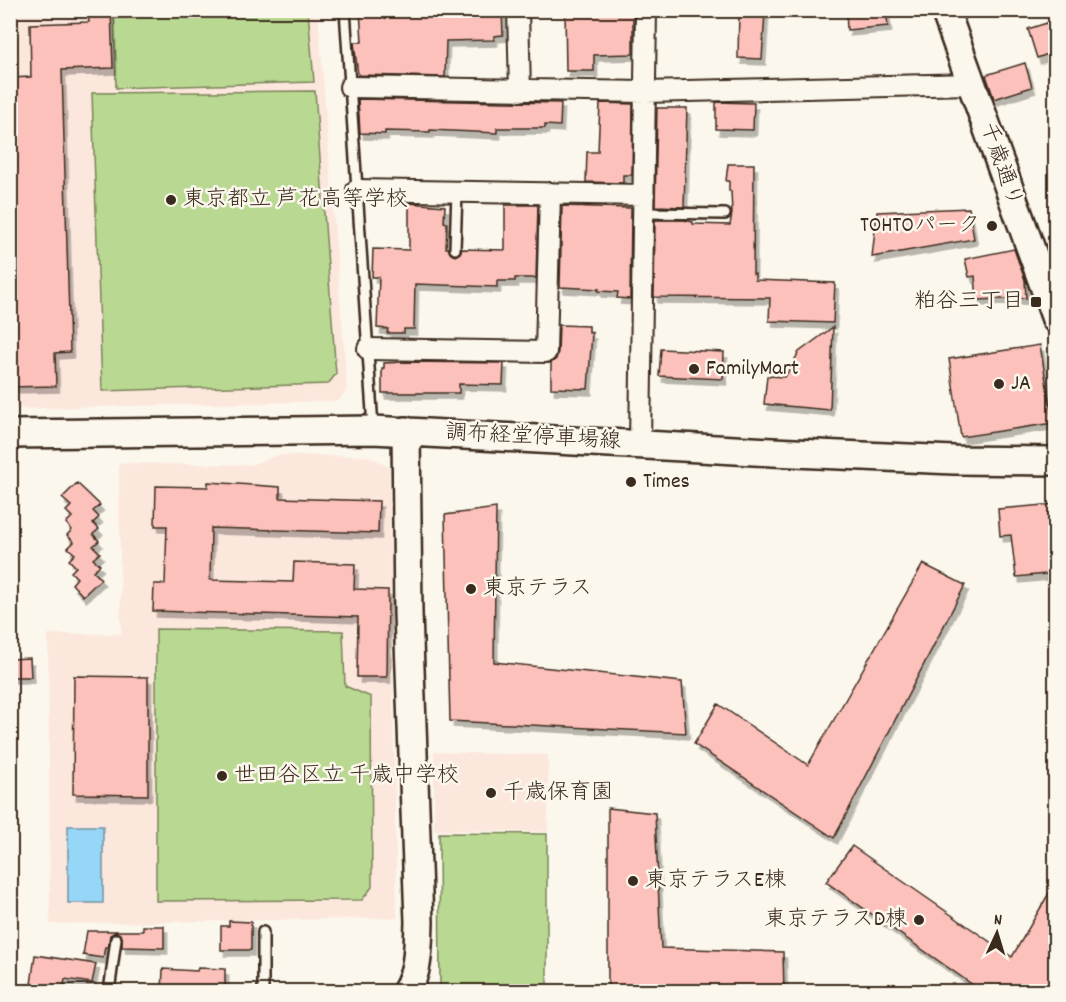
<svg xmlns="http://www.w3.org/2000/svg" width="1066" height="1002" font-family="Dekko,'Klee One',sans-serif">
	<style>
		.built { fill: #fce7dd }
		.green { fill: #b9d992; stroke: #7a8258; stroke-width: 1.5 }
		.water { fill: #96d7f7; stroke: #7292a0; stroke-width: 1.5 }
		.building { fill: #fdc1bb; stroke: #3b2a1e; stroke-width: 1.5; filter: url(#shadow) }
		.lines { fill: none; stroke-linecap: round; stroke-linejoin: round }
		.lane-casing { stroke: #3b2a1e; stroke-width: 14 }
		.street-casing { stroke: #3b2a1e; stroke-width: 24 }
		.secondary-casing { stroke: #3b2a1e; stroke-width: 32 }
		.lane { stroke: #fbf7ec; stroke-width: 9 }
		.street { stroke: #fbf7ec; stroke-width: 20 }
		.secondary { stroke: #fbf7ec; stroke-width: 27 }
		.poi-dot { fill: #3b2a1e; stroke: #fbf7ec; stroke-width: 2 }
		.labels { text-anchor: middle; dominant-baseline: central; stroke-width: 5; stroke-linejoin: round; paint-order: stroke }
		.street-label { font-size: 22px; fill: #3b2a1e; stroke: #fbf7ec }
		.poi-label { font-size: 22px; fill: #3b2a1e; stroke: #fbf7ec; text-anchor: start }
	</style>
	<defs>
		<filter id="shadow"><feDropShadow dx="3.5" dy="6" stdDeviation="0" flood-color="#0004"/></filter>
	</defs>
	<rect width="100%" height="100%" fill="#fbf7ec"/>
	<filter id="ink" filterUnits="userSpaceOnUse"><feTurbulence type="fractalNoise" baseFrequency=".0167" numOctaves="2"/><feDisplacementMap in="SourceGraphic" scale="12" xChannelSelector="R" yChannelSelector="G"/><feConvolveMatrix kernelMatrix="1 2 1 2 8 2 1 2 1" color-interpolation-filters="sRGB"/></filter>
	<g filter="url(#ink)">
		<path class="built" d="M 10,11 L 318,11 L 347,389 L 339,401 L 11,409 Z
			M 279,455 L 369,456 L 389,467 L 397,918 L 50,924 L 48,634 L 121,634 L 119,463 L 250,465 Z
			M 434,752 L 548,755 L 548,832 L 434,830 Z"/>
		<path class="green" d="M 114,11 L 308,11 L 314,82 L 116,88 Z
			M 315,91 L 336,374 L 328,384 L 102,391 L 92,93 Z
			M 156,629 L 343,631 L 345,686 L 371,697 L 372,887 L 362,900 L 156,901 Z
			M 439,833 L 547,834 L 547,991 L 440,991 Z"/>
		<path class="water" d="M 68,826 L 103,826 L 103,903 L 68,903 Z"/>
		<path class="building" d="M 88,10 L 111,10 L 113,68 L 62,70 L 70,352 L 55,353 L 56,386 L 10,387 L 10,78 L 31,77 L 30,24 L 89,22 Z
			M 360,10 L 502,10 L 503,35 L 494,36 L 494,40 L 446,41 L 445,77 L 358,75 L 354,42 L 362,42 Z
			M 565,10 L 633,10 L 633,54 L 594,55 L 594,71 L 566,71 Z
			M 846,10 L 886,10 L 888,26 L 847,30 Z
			M 739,11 L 765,12 L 762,59 L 738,58 Z
			M 1056,20 L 1056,51 L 1037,58 L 1028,29 Z
			M 1025,63 L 1032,87 L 994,99 L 986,75 Z
			M 358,99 L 561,103 L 560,126 L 545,125 L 545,128 L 497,128 L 497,133 L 430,130 L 430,132 L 385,131 L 385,134 L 360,133 Z
			M 716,102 L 754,103 L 753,130 L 716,129 Z
			M 600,103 L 633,104 L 632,175 L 623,175 L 623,183 L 586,182 L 587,152 L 598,152 Z
			M 657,108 L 687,108 L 684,207 L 655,206 Z
			M 728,164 L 754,164 L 753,274 L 755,274 L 755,280 L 835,283 L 833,323 L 769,321 L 770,298 L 654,297 L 655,220 L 684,220 L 693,222 L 693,224 L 730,225 L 732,213 L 731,191 L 729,191 L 729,181 L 726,181 Z
			M 409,203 L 445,206 L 444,222 L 447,223 L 446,248 L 448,248 L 451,254 L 455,256 L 460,253 L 462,249 L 505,250 L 505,205 L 538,205 L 536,278 L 515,278 L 515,281 L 497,281 L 497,287 L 415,284 L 414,329 L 404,329 L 404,333 L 387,333 L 388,329 L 377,328 L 379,277 L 372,277 L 373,249 L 409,250 Z
			M 562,206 L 631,208 L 630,299 L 617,298 L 618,292 L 598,291 L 599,289 L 560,287 Z
			M 969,208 L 974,239 L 872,257 L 877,212 Z
			M 1014,249 L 1025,280 L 1026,298 L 977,300 L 975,276 L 969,277 L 965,259 Z
			M 559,325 L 589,326 L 589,333 L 592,333 L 588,389 L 551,388 L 551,363 L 556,359 L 558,352 Z
			M 833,327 L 830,410 L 764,404 L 767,376 L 785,377 L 799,352 Z
			M 1040,345 L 1053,423 L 961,437 L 949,359 Z
			M 661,349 L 724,352 L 723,379 L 659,376 Z
			M 404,362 L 504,363 L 503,385 L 459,384 L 459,393 L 382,393 L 382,368 L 384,368 L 384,363 Z
			M 208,482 L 280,487 L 280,498 L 379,501 L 378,533 L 211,528 L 210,580 L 293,582 L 294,562 L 355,564 L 354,589 L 388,590 L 387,677 L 357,677 L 358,617 L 153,611 L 154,584 L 165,584 L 167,526 L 155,526 L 156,486 L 208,487 Z
			M 77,483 L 100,505 L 93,511 L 99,517 L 93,523 L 99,529 L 93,534 L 99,541 L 93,546 L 100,553 L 93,559 L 100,565 L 93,571 L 101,579 L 83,596 L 72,584 L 77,578 L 71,572 L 76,567 L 69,560 L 75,554 L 68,548 L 74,542 L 67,535 L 72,530 L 66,523 L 72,517 L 66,511 L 71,506 L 62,498 Z
			M 1056,504 L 1056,573 L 1016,577 L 1011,535 L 1000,536 L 998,509 Z
			M 496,508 L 494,662 L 682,682 L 686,733 L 450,721 L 445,515 Z
			M 923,564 L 965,585 L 834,838 L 694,744 L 718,704 L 808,765 Z
			M 30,658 L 31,677 L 10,677 L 10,659 Z
			M 74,676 L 148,677 L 148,795 L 73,794 Z
			M 608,808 L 655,813 L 661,948 L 783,952 L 784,992 L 608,992 Z
			M 852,846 L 1012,957 L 1056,881 L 1056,981 L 1050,992 L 983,992 L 826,882 Z
			M 229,921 L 251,922 L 251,950 L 221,950 L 221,926 L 229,926 Z
			M 143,926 L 164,926 L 164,948 L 122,947 L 122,937 L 116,932 L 110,935 L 108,947 L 105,947 L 103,958 L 83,955 L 87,931 L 143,931 Z
			M 35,955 L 96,964 L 92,983 L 65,979 L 63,992 L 30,992 Z
			M 198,968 L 225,969 L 225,992 L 162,992 L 163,969 L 197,971 Z"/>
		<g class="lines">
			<g class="lane-casing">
				<path id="lane" d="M 345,10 L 373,427
					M 644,213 L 725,214
					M 455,249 L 457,192
					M 109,992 L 116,939
					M 263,992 L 263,932"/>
			</g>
			<g class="street-casing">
				<path id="street" d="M 518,10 L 520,91
					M 350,87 L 645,92 L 971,84
					M 357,190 L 644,195
					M 368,349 L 546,352 L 550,193
					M 640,444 L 646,10"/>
			</g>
			<g class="secondary-casing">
				<path id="secondary" d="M 945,10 L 1056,319
					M 10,434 L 373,430 L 772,452 L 954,460 L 1056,461
					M 406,992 C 419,971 418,946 419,922 L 408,613 L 406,431"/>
			</g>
			<use href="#lane" class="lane"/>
			<use href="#street" class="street"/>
			<use href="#secondary" class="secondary"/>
		</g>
	</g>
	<g class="poi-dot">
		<circle cx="171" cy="200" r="6"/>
		<circle cx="992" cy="226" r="6"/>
		<rect x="1030" y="296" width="12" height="12" rx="3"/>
		<circle cx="694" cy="369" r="6"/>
		<circle cx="999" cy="384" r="6"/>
		<circle cx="631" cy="482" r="6"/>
		<circle cx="471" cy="589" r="6"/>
		<circle cx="222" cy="776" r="6"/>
		<circle cx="491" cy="793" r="6"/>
		<circle cx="633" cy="881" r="6"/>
		<circle cx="919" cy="920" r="6"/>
	</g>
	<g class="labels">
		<g class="street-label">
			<text transform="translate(1000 165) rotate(71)">千歳通り</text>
			<text transform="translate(533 438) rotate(3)">調布経堂停車場線</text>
		</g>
		<g class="poi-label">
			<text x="183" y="200">東京都立 芦花高等学校</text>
			<text x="980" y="226" text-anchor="end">TOHTOパーク</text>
			<text x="1024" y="302" text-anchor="end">粕谷三丁目</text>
			<text x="706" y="369">FamilyMart</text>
			<text x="1011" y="384">JA</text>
			<text x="643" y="482">Times</text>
			<text x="483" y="589">東京テラス</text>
			<text x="234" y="776">世田谷区立 千歳中学校</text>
			<text x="503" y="793">千歳保育園</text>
			<text x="645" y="881">東京テラスE棟</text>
			<text x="907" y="920" text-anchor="end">東京テラスD棟</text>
		</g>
	</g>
	<rect width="1066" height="1002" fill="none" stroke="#fbf7ec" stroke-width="36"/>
	<rect x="18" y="18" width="1030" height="966" fill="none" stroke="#3b2a1e" stroke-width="2" filter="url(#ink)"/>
	<g transform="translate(997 933) rotate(4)" stroke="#fbf7ec" stroke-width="4.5" paint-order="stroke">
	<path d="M0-4.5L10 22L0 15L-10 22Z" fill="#3b2a1e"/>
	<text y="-9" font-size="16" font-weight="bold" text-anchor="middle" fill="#3b2a1e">N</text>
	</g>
</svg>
